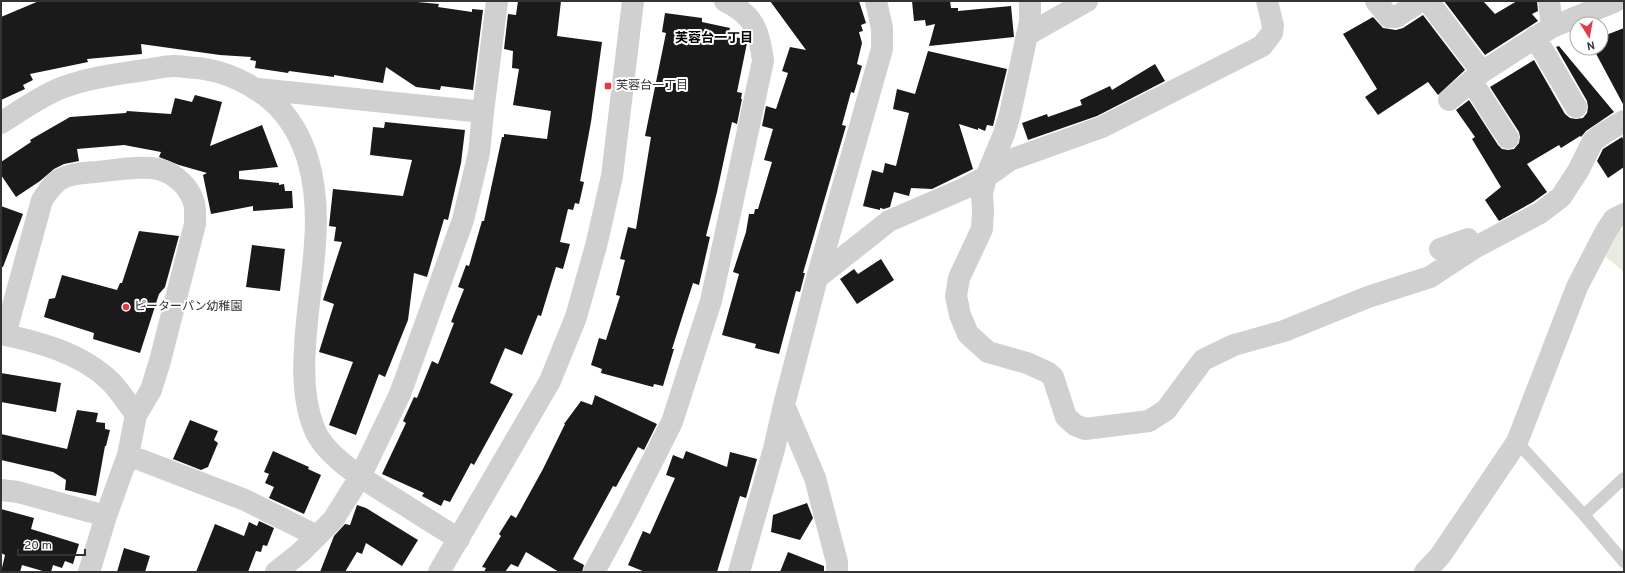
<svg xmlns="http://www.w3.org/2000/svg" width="1625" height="573" font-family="Overpass,'Noto Sans JP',sans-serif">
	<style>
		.green { fill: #e6ecdf }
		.building { fill: #1a1a1a }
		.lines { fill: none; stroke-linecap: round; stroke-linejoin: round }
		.service { stroke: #d0d0d0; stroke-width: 12 }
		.minor { stroke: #d0d0d0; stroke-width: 22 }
		.tertiary { stroke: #d0d0d0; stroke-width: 22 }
		.poi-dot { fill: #e63946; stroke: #fff; stroke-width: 1.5 }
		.labels { text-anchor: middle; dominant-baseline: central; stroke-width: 4; stroke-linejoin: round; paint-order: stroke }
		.poi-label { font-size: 12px; fill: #333; stroke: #fff; text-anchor: start }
		.neighbourhood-label { font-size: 13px; font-weight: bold; fill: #000; stroke: #fff }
	</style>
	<rect width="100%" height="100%" fill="#fff"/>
	<path class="green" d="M 1624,227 L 1624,272 L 1606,257 L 1606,245 Z"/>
	<path class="building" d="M 39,1 L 406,1 L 439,4 L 438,7 L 472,12 L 472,9 L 483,10 L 473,90 L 441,86 L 440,90 L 416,87 L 386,67 L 383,83 L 334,75 L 334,77 L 289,71 L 288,73 L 255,68 L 256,61 L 250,60 L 251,57 L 220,55 L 141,44 L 142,54 L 87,59 L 88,62 L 30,74 L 33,80 L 23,85 L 25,89 L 1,100 L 1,17 Z
		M 518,1 L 561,1 L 557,36 L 602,42 L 591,122 L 580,181 L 584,182 L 579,204 L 575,203 L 573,210 L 568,209 L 560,242 L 570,244 L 563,269 L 556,267 L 541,316 L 538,315 L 522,355 L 505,348 L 490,383 L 513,394 L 474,465 L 471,463 L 450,502 L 444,500 L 441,506 L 422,496 L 424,493 L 382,474 L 406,423 L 403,421 L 414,397 L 417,398 L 432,361 L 438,364 L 454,323 L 451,322 L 464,289 L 458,287 L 466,265 L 469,266 L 482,221 L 484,221 L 502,137 L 504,137 L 504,134 L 547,139 L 551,111 L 513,105 L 519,69 L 512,68 L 513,51 L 504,49 L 508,14 L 516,15 Z
		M 770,1 L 859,1 L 866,23 L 861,25 L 863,31 L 859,32 L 862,43 L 857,64 L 862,66 L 854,93 L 851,92 L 842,125 L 846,126 L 803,273 L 805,273 L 800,292 L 796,291 L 779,354 L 755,348 L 756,344 L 722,335 L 739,274 L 733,272 L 746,232 L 749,214 L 754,214 L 755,209 L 758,209 L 772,162 L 764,160 L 773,129 L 762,126 L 766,106 L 776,109 L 788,73 L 782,71 L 790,47 L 806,50 Z
		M 912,1 L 950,1 L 951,8 L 958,8 L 958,11 L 1011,6 L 1014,37 L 929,46 L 935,24 L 926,26 L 925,20 L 914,21 Z
		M 1444,1 L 1483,1 L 1495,14 L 1517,1 L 1537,1 L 1538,11 L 1532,14 L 1538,21 L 1485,55 Z
		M 665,13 L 702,18 L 702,22 L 730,28 L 728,36 L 746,39 L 747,43 L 737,92 L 742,93 L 741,99 L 742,99 L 737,124 L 732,122 L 717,192 L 706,236 L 710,237 L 699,285 L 693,283 L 672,349 L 674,349 L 663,386 L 654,384 L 653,387 L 601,373 L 602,369 L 591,365 L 599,338 L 606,340 L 620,296 L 616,295 L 625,260 L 620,259 L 628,227 L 636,229 L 651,137 L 645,136 L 666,33 L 662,32 Z
		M 1423,15 L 1465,70 L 1438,95 L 1428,82 L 1378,115 L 1365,97 L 1377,89 L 1343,34 L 1373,17 L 1383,28 L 1396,30 L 1403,28 Z
		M 1624,28 L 1624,106 L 1593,48 L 1601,48 L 1601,37 Z
		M 1559,46 L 1614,112 L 1586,131 L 1581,137 L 1580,136 L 1561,148 L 1559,145 L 1527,164 L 1547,192 L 1533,202 L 1499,221 L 1485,200 L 1501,187 L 1472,139 L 1475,137 L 1456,110 L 1469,100 L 1498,145 L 1502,149 L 1508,150 L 1514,149 L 1519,143 L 1520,137 L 1519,132 L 1490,87 L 1534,60 L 1565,114 L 1570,118 L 1576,119 L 1583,118 L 1587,113 L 1588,107 L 1587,101 L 1556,47 Z
		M 928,51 L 1007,69 L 993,126 L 987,125 L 985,131 L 978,128 L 978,130 L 959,124 L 973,169 L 932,189 L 911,188 L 909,196 L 894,192 L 890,207 L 884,209 L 880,208 L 880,210 L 863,206 L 872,170 L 883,173 L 885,163 L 896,166 L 909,113 L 893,109 L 897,89 L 915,94 Z
		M 1155,64 L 1165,81 L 1097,116 L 1028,140 L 1022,123 L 1047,114 L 1048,117 L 1082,105 L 1080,100 L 1110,86 L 1112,90 Z
		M 195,95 L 222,102 L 210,146 L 262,125 L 278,167 L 239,171 L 239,179 L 279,183 L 279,185 L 284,184 L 285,191 L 292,191 L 293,208 L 253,211 L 253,206 L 211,214 L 203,175 L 207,173 L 179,165 L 159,157 L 161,152 L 124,145 L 77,149 L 79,161 L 64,164 L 54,169 L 40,181 L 16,197 L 1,175 L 1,162 L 31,142 L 30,140 L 70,117 L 126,113 L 127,111 L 171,114 L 175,98 L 192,102 Z
		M 385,122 L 465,130 L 461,163 L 448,220 L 444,219 L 427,277 L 414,273 L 408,320 L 385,377 L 379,374 L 356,435 L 329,425 L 353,362 L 319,352 L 334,304 L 323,300 L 342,242 L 334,241 L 336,227 L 329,226 L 333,189 L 403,196 L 412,160 L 370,155 L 373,127 L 384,128 Z
		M 1622,137 L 1624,141 L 1624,167 L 1608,178 L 1597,161 L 1603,149 Z
		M 1,206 L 23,214 L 3,267 L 1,267 Z
		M 139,231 L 179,236 L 165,287 L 159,294 L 140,353 L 93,339 L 94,333 L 44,317 L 49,299 L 55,298 L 62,275 L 117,290 L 120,283 L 122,283 Z
		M 252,245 L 285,249 L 280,291 L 246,287 Z
		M 881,259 L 894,280 L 857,304 L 840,279 L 854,269 L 858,274 Z
		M 1,373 L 61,383 L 56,412 L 1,402 Z
		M 595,395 L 657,424 L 644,450 L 638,447 L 616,487 L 613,486 L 573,559 L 584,565 L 582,572 L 559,572 L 526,552 L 518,567 L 511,564 L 505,572 L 484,572 L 486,568 L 482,567 L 501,536 L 499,534 L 511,515 L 516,518 L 543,469 L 565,424 L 564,424 L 581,401 L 592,405 Z
		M 77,410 L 98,413 L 96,422 L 105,423 L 105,429 L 110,430 L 106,446 L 105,446 L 96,496 L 65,490 L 66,480 L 53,472 L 1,460 L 1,434 L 67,449 Z
		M 190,420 L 218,431 L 214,440 L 218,443 L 208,467 L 201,470 L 173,459 Z
		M 273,451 L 309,467 L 308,469 L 321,475 L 304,514 L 269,498 L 274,487 L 265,483 L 269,474 L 264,472 Z
		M 686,451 L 727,467 L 730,452 L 757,459 L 746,498 L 740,496 L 717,572 L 645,572 L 628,565 L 643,531 L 650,534 L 675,478 L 666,475 L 673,455 L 683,459 Z
		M 807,503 L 813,518 L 800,540 L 771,532 L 773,515 Z
		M 357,505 L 366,508 L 418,540 L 402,566 L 366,543 L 362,554 L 357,552 L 345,572 L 320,572 L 334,536 L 345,524 L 350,525 Z
		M 1,509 L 34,518 L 31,529 L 79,544 L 73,564 L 65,561 L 62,568 L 53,565 L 51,572 L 46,572 L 22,565 L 20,572 L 1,572 L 5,555 L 1,553 Z
		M 259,521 L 274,528 L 267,546 L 263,545 L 261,552 L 256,551 L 248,572 L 196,572 L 215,524 L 244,536 L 249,522 L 257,526 Z
		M 124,548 L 150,556 L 145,572 L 117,572 Z
		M 788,552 L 824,566 L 824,572 L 780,572 Z"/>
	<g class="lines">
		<path class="service" d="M 1517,442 L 1584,515 L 1624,478
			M 1584,515 L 1624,562"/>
		<path class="minor" d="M 1030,1 L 1030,21 L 1027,35 L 1010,114 L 1004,134 L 986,177 L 982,193 L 983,211 L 982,229 L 959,278 L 956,296 L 960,315 L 968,334 L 988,352 L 1027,363 L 1047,372 L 1053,377 L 1066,417 L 1075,425 L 1085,429 L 1149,421 L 1166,410 L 1203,360 L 1234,345 L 1284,331 L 1368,297 L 1430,277 L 1474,248 L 1540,213 L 1561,197 L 1578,171 L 1593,141 L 1604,133 L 1624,121
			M 1376,1 L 1389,17 L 1396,17 L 1421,1
			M 1428,1 L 1482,72
			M 1549,1 L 1552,27
			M 1027,35 L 1087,1
			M 1535,37 L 1576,107
			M 1472,82 L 1508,138
			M 258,89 L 483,112
			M 1449,100 L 1482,72 L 1552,27 L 1616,1
			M 1,123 C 20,111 39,97 61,88 C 87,78 117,74 145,70 C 154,69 164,66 174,66 C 182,66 190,68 198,68 C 225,71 252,84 272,101 C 290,117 301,137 308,160 C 326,221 308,285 305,347 C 303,374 304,403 314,428 C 325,458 373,485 400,502 C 419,514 439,527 459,539
			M 1440,249 L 1468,239 L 1474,248
			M 817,278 L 889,221 L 963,189 L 986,177 L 1010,160 L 1102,127 L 1262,46 L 1272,33 L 1273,26 L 1267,1
			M 1,334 C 39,342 81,353 110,381 C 120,391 128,404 136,415 L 128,455 L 106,516 L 89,572
			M 5,335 L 42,200 C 48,192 53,182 63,178 C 75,172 92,173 105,171 C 120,169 136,167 151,168 C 169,169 187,183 193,200 C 196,207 195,216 195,224 L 160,361 L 151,390 L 136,415
			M 784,405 L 815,478 L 837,562 L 837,572
			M 128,455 L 245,500 L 317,536
			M 1,490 L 18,492 L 106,516
			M 276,572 L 300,553 L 333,520 L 360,477 L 400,394 L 463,220 L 479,153 L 483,112 L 497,1
			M 594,572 L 628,509 L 672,422 L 711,301 L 763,61 C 759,30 754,15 725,1
			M 739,572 L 774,449 L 784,405 L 817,278 L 882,49 L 882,28 L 876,1
			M 1425,572 L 1440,556 L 1517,442 L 1577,287 L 1605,233 L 1614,219 L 1624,214"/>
		<path class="tertiary" d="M 439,572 L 550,381 L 576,317 L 596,246 L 612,176 L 633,1"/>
	</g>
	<g class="poi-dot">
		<rect x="604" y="82" width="8" height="8" rx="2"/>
		<circle cx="126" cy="307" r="4"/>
	</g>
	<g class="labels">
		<g class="poi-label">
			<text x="616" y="86">芙蓉台一丁目</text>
			<text x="134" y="307">ピーターパン幼稚園</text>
		</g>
		<g class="neighbourhood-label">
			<text x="714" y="39">芙蓉台一丁目</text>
		</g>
	</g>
	<rect width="1625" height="573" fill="none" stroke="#333333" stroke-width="4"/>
	<g transform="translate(1589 36) rotate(169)"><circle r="19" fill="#ffffff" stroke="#adadad"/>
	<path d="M0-3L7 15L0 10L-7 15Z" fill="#e63946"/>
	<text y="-6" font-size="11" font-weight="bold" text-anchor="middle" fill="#333333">N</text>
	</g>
	<path d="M18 549v6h67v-6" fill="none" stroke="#333333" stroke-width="2"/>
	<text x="24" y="549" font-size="12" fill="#333333" stroke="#ffffff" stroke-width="3" paint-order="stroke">20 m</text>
</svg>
